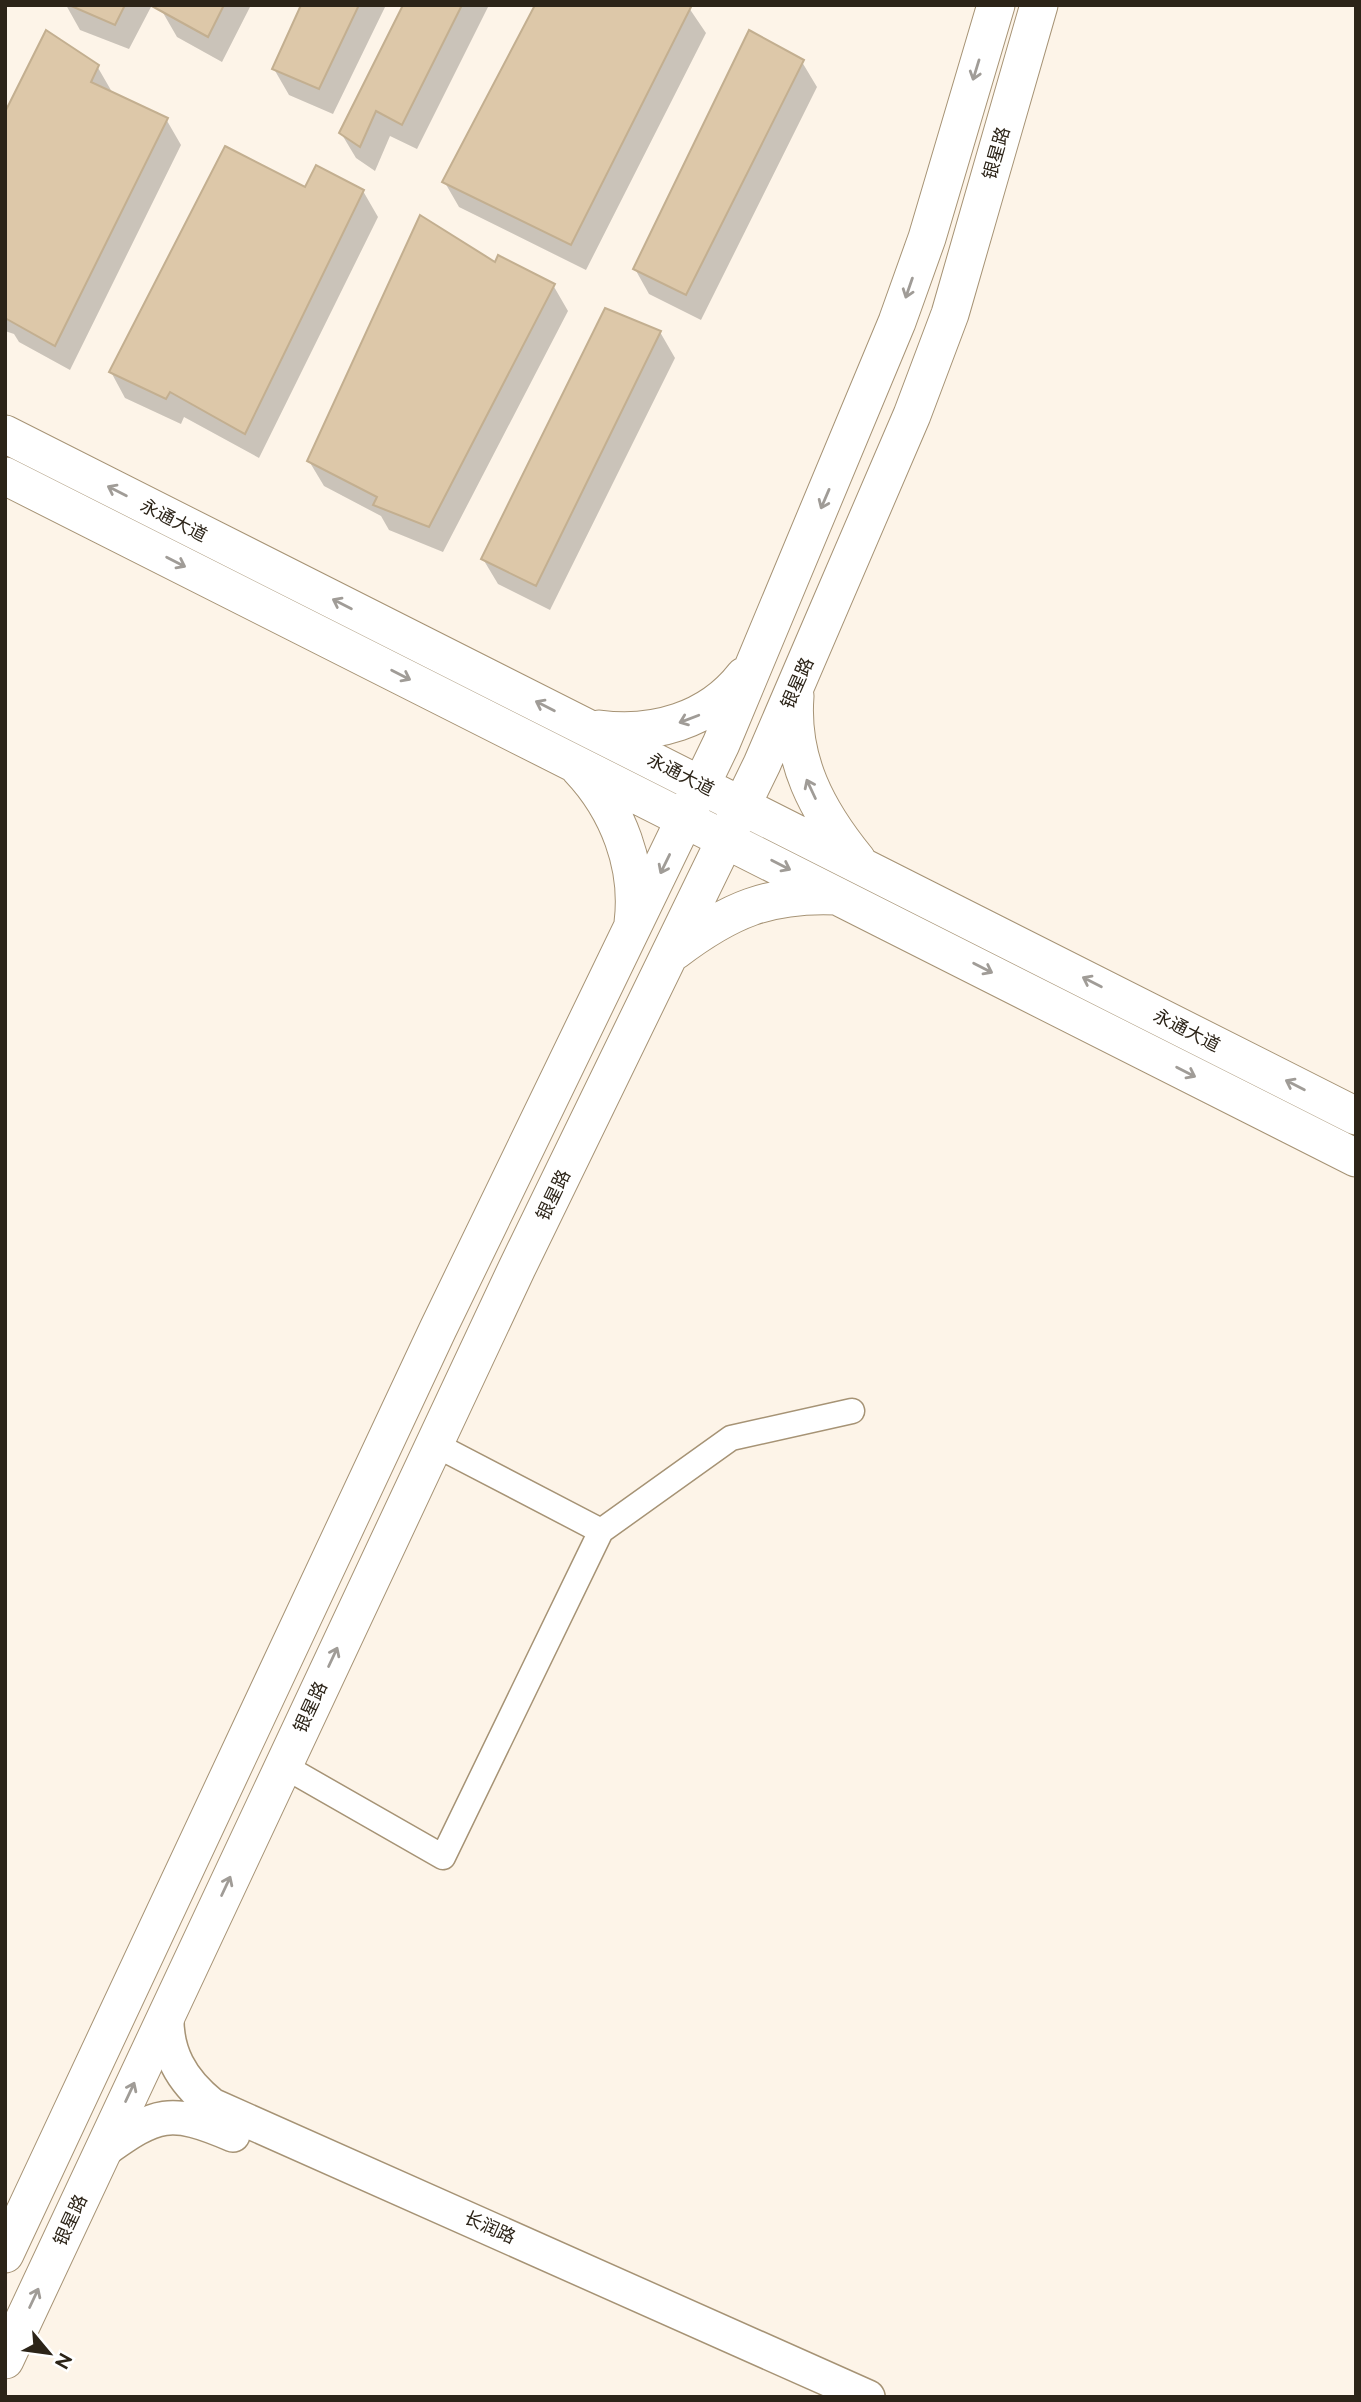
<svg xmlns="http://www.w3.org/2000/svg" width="1361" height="2402" font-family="Raleway,'Noto Sans SC',sans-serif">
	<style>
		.shadow { fill: #0003 }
		.building { fill: #ddc8a9; stroke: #c3af90; stroke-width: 2 }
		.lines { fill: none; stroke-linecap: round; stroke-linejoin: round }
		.street-casing { stroke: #a69375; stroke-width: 27 }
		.secondary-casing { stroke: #a69375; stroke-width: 36 }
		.primary-casing { stroke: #a69375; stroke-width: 39 }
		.street { stroke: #fff; stroke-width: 24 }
		.secondary { stroke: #fff; stroke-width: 33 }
		.primary { stroke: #fff; stroke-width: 37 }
		.oneway { stroke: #a09c97 }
		.labels { text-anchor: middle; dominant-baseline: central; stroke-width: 7; stroke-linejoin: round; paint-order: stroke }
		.street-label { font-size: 18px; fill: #2c2418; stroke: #fff }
	</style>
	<rect width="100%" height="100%" fill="#fdf4e8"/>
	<path class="shadow" d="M 66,5 L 152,5 L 129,49 L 80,30 Z
		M 165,5 L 251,5 L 222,62 L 177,37 L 162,11 Z
		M 303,5 L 386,5 L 333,114 L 289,95 L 274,69 Z
		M 405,5 L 489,5 L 417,149 L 390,136 L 375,171 L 356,158 L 341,133 Z
		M 687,5 L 706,33 L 586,270 L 459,207 L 444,181 Z
		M 802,62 L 817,87 L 701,320 L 649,294 L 635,269 Z
		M 97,66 L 112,92 L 166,119 L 181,145 L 70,370 L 19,342 L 14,334 L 5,331 L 5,116 Z
		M 306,189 L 363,191 L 378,217 L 259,458 L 184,417 L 181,424 L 125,398 L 111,372 Z
		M 496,264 L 553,285 L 568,311 L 443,552 L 389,530 L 381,516 L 324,486 L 309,461 Z
		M 660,332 L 675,358 L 550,610 L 498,584 L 483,559 Z"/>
	<path class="building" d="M 69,5 L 125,5 L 115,25 Z
		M 150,5 L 224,5 L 208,37 Z
		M 301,5 L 359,5 L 319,89 L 272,69 Z
		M 403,5 L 462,5 L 402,125 L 376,111 L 360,147 L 339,133 Z
		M 535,5 L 692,5 L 571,245 L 442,182 Z
		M 46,30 L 99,65 L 91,82 L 168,118 L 55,346 L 5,318 L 5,112 Z
		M 749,30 L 804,60 L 686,295 L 633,269 Z
		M 225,146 L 305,187 L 316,165 L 364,190 L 245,434 L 170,392 L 166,399 L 109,372 Z
		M 420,215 L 495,262 L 498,255 L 555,284 L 429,527 L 373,505 L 377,497 L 307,461 Z
		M 605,308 L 661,331 L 536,586 L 481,559 Z"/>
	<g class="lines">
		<g class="street-casing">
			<path id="street" d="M 434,1444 L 601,1531
				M 282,1765 L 443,1857 L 601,1531 L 731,1438 L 852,1411"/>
		</g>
		<g class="secondary-casing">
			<path id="secondary" d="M 167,2012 C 165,2052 181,2080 212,2105 L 868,2397
				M 102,2152 C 157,2112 170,2108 233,2135"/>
		</g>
		<g class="primary-casing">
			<path id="primary" d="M 5,434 L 1356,1116
				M 5,476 L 1356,1158
				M 795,696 C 790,760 817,811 857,860
				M 599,729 C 653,736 709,721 744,676
				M 579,768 C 618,809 640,866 633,923
				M 675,951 C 729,910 769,893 837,896
				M 5,2254 L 438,1329 L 721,744 L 897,322 L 927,238 L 996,5
				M 5,2360 L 517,1268 L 762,764 L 912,415 L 950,314 L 1039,5"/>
		</g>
		<use href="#street" class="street"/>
		<use href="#secondary" class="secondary"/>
		<use href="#primary" class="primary"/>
	</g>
	<defs><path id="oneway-shaft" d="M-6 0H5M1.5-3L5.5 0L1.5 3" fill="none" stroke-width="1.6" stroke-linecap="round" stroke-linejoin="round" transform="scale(1.75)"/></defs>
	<g class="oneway">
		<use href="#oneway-shaft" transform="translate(976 70) rotate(107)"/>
		<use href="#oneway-shaft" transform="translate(909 288) rotate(109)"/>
		<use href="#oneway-shaft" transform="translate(117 491) rotate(-153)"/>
		<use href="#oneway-shaft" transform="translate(825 499) rotate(113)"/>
		<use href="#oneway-shaft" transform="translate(176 562) rotate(27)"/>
		<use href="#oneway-shaft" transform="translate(342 604) rotate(-153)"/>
		<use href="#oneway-shaft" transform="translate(401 675) rotate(27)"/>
		<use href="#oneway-shaft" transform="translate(545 706) rotate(-153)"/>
		<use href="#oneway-shaft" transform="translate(689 719) rotate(159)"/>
		<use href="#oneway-shaft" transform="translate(811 789) rotate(-115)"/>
		<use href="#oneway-shaft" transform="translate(665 864) rotate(116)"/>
		<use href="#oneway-shaft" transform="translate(781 865) rotate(27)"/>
		<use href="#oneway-shaft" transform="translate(983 968) rotate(27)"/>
		<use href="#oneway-shaft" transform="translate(1092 982) rotate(-153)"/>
		<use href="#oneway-shaft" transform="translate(1186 1072) rotate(27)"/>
		<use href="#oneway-shaft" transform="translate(1295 1085) rotate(-153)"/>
		<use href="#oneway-shaft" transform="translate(333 1657) rotate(-65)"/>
		<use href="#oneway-shaft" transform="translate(226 1886) rotate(-65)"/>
		<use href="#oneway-shaft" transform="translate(130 2092) rotate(-65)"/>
		<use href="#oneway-shaft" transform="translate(34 2298) rotate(-65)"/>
	</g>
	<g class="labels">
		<g class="street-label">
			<text transform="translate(996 153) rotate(-74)">银星路</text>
			<text transform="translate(174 520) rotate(27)">永通大道</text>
			<text transform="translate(797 683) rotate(-66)">银星路</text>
			<text transform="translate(681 774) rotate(27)">永通大道</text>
			<text transform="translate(1187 1030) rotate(27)">永通大道</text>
			<text transform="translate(553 1195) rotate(-64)">银星路</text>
			<text transform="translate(310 1707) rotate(-65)">银星路</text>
			<text transform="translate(70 2220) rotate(-65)">银星路</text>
			<text transform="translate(490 2227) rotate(24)">长润路</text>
		</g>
	</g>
	<rect width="1361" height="2402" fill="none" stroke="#2c2418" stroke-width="14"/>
	<g transform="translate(49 2353) rotate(119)" stroke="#ffffff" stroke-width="5" paint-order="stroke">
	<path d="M0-5L12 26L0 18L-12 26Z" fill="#2c2418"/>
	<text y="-10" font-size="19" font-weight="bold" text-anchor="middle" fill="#2c2418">N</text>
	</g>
</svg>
